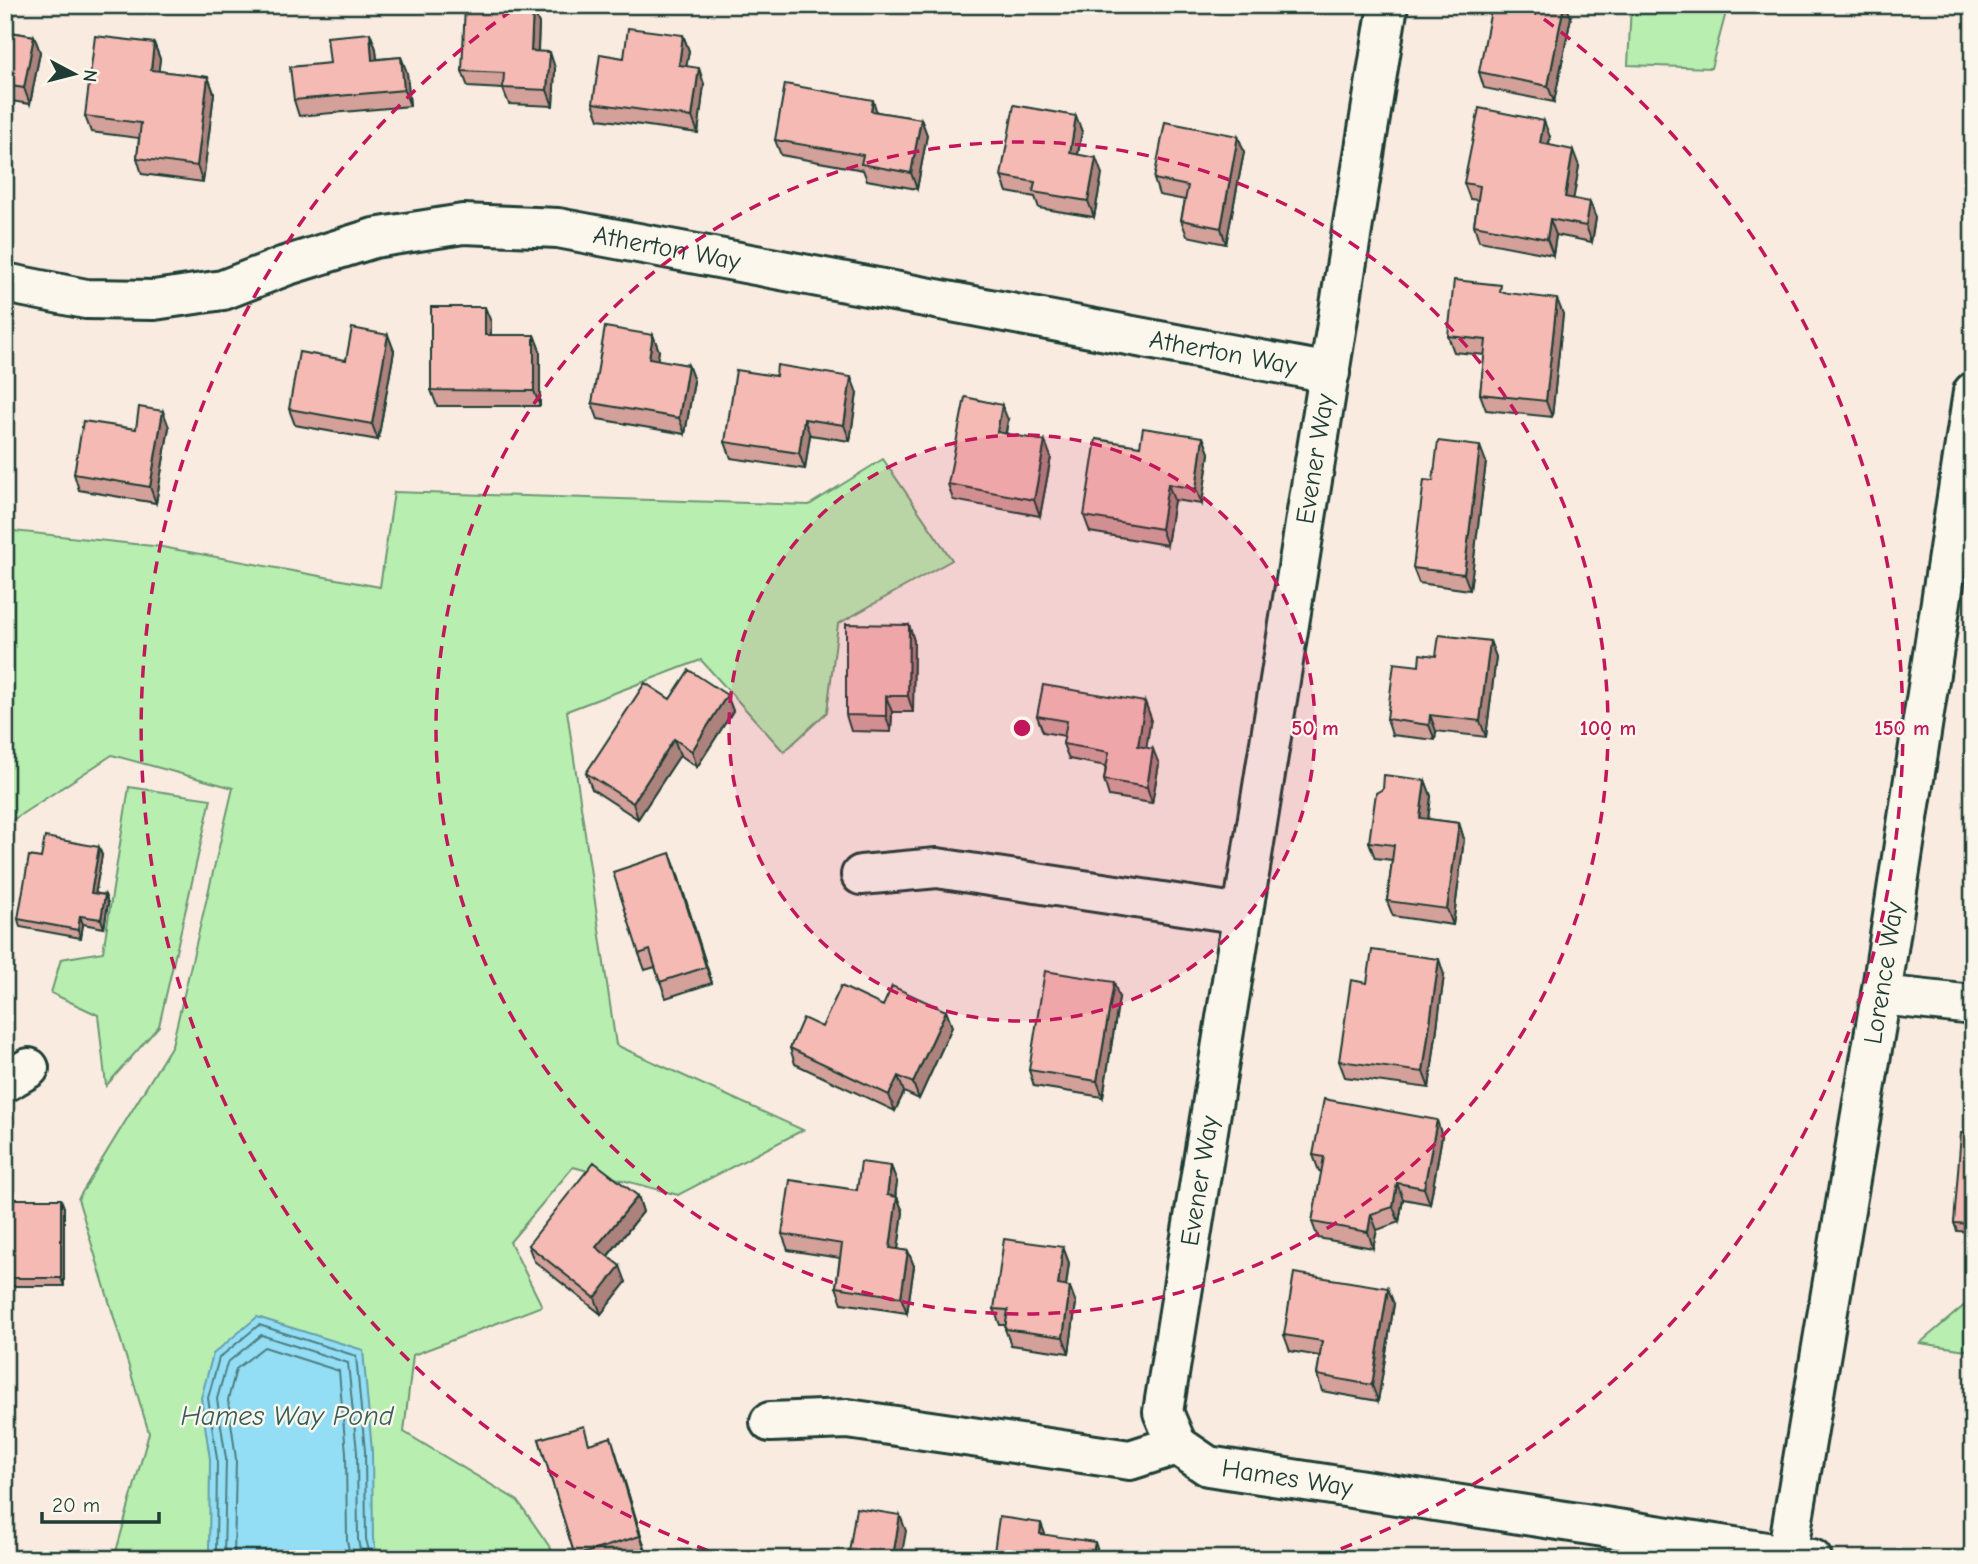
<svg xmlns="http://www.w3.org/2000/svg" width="1978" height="1564" font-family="'Comic Neue',sans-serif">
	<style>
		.green { fill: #b8efb1; stroke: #6c9672; stroke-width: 2 }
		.water { fill: #94def5; stroke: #659ea8; stroke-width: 2 }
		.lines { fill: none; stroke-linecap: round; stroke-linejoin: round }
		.shore { stroke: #4e7d81; stroke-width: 2 }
		.minor-casing { stroke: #1f3d34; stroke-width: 44 }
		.minor { stroke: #fbf7ec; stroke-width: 38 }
		.wall { fill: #d3a09a; stroke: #1f3d34; stroke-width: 2 }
		.shaded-wall { fill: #ac827d; stroke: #1f3d34; stroke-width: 2 }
		.building { fill: #f5bab3; stroke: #1f3d34; stroke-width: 2 }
		.ring { fill: none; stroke: #c2185b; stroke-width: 3.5; stroke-dasharray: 12 9 }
		.labels { text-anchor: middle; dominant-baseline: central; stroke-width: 5; stroke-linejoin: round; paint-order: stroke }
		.street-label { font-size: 26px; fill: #1f3d34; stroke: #fbf7ec }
		.water-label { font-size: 28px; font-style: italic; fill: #365d5b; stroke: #fbf7ec }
		.centre { fill: #c2185b; stroke: #fbf7ec; stroke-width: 3.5 }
		.ring-label { font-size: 21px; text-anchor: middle; font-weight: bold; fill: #c2185b; stroke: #fbf7ec; stroke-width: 5; stroke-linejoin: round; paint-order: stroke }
	</style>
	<rect width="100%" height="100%" fill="#faebe1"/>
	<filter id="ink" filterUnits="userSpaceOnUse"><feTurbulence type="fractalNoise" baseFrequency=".0143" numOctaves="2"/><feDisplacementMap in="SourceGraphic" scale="14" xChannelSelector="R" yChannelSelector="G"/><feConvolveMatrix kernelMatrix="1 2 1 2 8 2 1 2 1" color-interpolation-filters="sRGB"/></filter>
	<g filter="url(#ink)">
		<path class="green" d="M 1631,5 L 1728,5 L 1711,68 L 1628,65 Z
			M 883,459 L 952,560 L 838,624 L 827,712 L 784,752 L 701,660 L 567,711 L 616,1045 L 803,1130 L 678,1195 L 573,1167 L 510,1242 L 542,1306 L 413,1355 L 404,1432 L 518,1501 L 558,1559 L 114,1559 L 149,1433 L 78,1199 L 172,1045 L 233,788 L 112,755 L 5,825 L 5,530 L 162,547 L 380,587 L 394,492 L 809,505 Z
			M 129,787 L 211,799 L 159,1026 L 106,1086 L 98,1015 L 51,993 L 61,959 L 103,952 Z
			M 1973,1298 L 1973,1351 L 1920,1343 Z"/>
		<path class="water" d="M 257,1317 L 363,1350 L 372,1451 L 373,1539 L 378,1559 L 207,1559 L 209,1553 L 210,1459 L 201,1398 L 213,1354 Z"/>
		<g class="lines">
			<path class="shore" d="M 214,1559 L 216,1553 L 217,1459 L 208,1398 L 219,1358 L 259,1325 L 356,1356 L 365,1451 L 366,1539 L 371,1559
				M 224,1559 L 226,1459 L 217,1399 L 227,1363 L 261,1335 L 348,1363 L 357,1452 L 358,1540 L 362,1559
				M 234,1559 L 236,1459 L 228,1400 L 236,1369 L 264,1347 L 339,1371 L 346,1453 L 347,1541 L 351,1559"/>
			<g class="minor-casing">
				<g id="minor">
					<path id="s1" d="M 5,283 L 86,299 L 154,300 L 223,290 L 285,266 L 374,238 L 463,224 L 558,228 L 1330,373"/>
					<path d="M 861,875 L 937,868 L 1242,914"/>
					<path d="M 1881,995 L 1973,1005"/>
					<path d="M 5,1082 L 29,1068"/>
					<path id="s2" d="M 770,1422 L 848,1419 L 1130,1460 L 1177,1445 L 1208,1466 L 1812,1559"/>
					<path id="s3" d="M 1177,1445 L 1163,1412 L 1388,5"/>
					<path id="s4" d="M 1787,1555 L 1881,995 L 1973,392"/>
				</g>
			</g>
			<use href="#minor" class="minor"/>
		</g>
		<path class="wall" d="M 533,8 L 539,24 L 538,51 L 555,68 L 553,106 L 509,104 L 503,89 L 468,87 L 462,71 Z
			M 1571,17 L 1554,102 L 1484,88 L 1479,72 Z
			M 5,31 L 34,36 L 40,52 L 30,104 L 5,100 Z
			M 370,33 L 376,49 L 377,59 L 401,57 L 407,73 L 410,106 L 299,116 L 294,100 L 330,63 Z
			M 683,35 L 689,51 L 686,66 L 704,84 L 698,133 L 599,119 L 593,103 L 624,58 Z
			M 154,43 L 160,59 L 158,71 L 208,77 L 214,93 L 203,182 L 142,174 L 137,158 L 139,138 L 91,132 L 85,116 Z
			M 877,112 L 921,119 L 927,135 L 917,189 L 867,180 L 863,170 L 781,155 L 775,140 Z
			M 1076,116 L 1082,132 L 1078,154 L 1102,174 L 1094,217 L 1039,208 L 1035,197 L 1007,192 L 1001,176 Z
			M 1238,136 L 1244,152 L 1226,244 L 1187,236 L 1181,220 L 1185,200 L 1159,195 L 1154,179 Z
			M 1550,137 L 1549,145 L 1579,166 L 1573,199 L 1596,218 L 1592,242 L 1556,235 L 1553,255 L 1479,241 L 1474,225 L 1478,200 L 1470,199 L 1464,183 Z
			M 1504,292 L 1563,314 L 1552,417 L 1486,410 L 1480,394 L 1485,355 L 1454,352 L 1448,336 Z
			M 491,322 L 491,335 L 534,335 L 540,351 L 540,406 L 437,406 L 431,390 Z
			M 388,335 L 394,351 L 378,440 L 295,425 L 289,409 L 346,360 Z
			M 653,335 L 659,351 L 657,360 L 688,365 L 694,381 L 685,434 L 598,419 L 592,403 Z
			M 857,393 L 850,441 L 810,435 L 805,469 L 731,458 L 725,442 Z
			M 1008,420 L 1006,433 L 1051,457 L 1040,516 L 953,500 L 948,484 Z
			M 169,427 L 156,503 L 79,490 L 74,474 L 136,429 Z
			M 1203,437 L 1209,453 L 1202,504 L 1174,500 L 1167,545 L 1090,532 L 1084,516 L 1140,446 Z
			M 1486,462 L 1470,590 L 1419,583 L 1413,568 L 1433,481 Z
			M 909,625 L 914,641 L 913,712 L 892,712 L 891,732 L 851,731 L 846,715 Z
			M 1490,641 L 1496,657 L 1486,737 L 1436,731 L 1435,740 L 1392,735 L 1387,719 L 1419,666 L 1436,656 Z
			M 727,695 L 733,711 L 697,767 L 680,755 L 638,819 L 592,789 L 586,773 L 670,699 Z
			M 1145,702 L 1151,718 L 1146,747 L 1159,764 L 1152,803 L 1109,796 L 1104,780 L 1106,766 L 1069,759 L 1063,744 L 1065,736 L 1043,732 L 1037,716 Z
			M 1425,780 L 1431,796 L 1428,819 L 1459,823 L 1464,839 L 1453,925 L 1393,916 L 1387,901 L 1392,860 L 1375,858 L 1369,842 Z
			M 102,855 L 95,893 L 105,895 L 108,903 L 104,928 L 83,924 L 81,938 L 20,927 L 18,919 L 41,858 Z
			M 676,869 L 712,983 L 666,998 L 655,967 L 645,970 L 639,954 Z
			M 1444,975 L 1429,1088 L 1345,1077 L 1339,1061 Z
			M 1119,998 L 1103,1097 L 1034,1086 L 1029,1070 Z
			M 883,1006 L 946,1011 L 952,1027 L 919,1099 L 904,1092 L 895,1111 L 795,1064 L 790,1048 L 822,1027 Z
			M 1973,1133 L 1973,1232 L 1957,1231 L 1954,1223 Z
			M 1442,1136 L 1430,1204 L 1403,1199 L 1399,1222 L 1377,1230 L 1373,1248 L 1318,1238 L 1312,1222 L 1322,1172 L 1319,1171 L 1313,1155 Z
			M 891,1166 L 897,1182 L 895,1196 L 897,1197 L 903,1212 L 898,1249 L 908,1251 L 914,1266 L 907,1313 L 842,1303 L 836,1287 L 840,1258 L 788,1250 L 782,1234 L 857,1190 Z
			M 638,1196 L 643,1212 L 608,1256 L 626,1282 L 601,1314 L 534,1261 L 528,1245 Z
			M 5,1199 L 64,1207 L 64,1286 L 5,1286 Z
			M 1063,1247 L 1069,1263 L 1066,1286 L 1076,1303 L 1069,1353 L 1011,1345 L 1005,1329 L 1006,1325 L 1000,1325 L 994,1309 Z
			M 1394,1304 L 1378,1401 L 1322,1391 L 1317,1375 L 1320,1356 L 1290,1351 L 1284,1335 Z
			M 539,1439 L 616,1453 L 646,1552 L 624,1559 L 576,1559 Z"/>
		<path class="shaded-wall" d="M 1564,5 L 1566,5 L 1571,17 L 1554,102 L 1548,86 Z
			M 533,8 L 539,24 L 537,67 L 531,51 Z
			M 370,33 L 376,49 L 378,76 L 372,60 Z
			M 683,35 L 689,51 L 684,81 L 679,65 Z
			M 34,36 L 40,52 L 30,104 L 24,88 Z
			M 154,43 L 160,59 L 157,86 L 151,70 Z
			M 550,52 L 555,68 L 553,106 L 547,90 Z
			M 401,57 L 407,73 L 410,106 L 404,90 Z
			M 699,68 L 704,84 L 698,133 L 692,117 Z
			M 208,77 L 214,93 L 203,182 L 197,166 Z
			M 873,100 L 878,116 L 871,111 Z
			M 1076,116 L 1082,132 L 1075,169 L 1070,153 Z
			M 921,119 L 927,135 L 917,189 L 911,173 Z
			M 1544,121 L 1550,137 L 1546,159 L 1540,143 Z
			M 1238,136 L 1244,152 L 1226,244 L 1221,228 Z
			M 1573,150 L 1579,166 L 1571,213 L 1565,197 Z
			M 1096,158 L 1102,174 L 1094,217 L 1088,201 Z
			M 1590,202 L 1596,218 L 1592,242 L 1586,226 Z
			M 1550,219 L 1556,235 L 1553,255 L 1547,239 Z
			M 1557,299 L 1563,314 L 1552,417 L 1546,401 Z
			M 485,307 L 491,322 L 491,351 L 485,335 Z
			M 388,335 L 394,351 L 378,440 L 372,424 Z
			M 534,335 L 540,351 L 540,406 L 534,391 Z
			M 653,335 L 659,351 L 655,374 L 649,358 Z
			M 688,365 L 694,381 L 685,434 L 679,418 Z
			M 851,377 L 857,393 L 850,441 L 844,425 Z
			M 1002,405 L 1008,420 L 1003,447 L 997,432 Z
			M 163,411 L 169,427 L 156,503 L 150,487 Z
			M 804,419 L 810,435 L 805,469 L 799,453 Z
			M 1203,437 L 1209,453 L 1202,504 L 1196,489 Z
			M 1045,441 L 1051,457 L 1040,516 L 1034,500 Z
			M 1480,446 L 1486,462 L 1470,590 L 1464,574 Z
			M 1168,484 L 1174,500 L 1167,545 L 1161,529 Z
			M 909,625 L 914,641 L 913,712 L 908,696 Z
			M 1490,641 L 1496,657 L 1486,737 L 1480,721 Z
			M 727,695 L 733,711 L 697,767 L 692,751 Z
			M 886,696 L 892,712 L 891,732 L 886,716 Z
			M 1145,702 L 1151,718 L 1144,762 L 1138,746 Z
			M 1430,715 L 1436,731 L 1435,740 L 1429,725 Z
			M 674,739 L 680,755 L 638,819 L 633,803 Z
			M 1153,749 L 1159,764 L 1152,803 L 1147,787 Z
			M 1425,780 L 1431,796 L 1426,834 L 1420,818 Z
			M 1459,823 L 1464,839 L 1453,925 L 1447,909 Z
			M 99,847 L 102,855 L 94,901 L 91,893 Z
			M 670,853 L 676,869 L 712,983 L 706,967 Z
			M 105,895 L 108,903 L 104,928 L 101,919 Z
			M 80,916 L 83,924 L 81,938 L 78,930 Z
			M 1439,959 L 1444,975 L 1429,1088 L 1423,1072 Z
			M 1114,982 L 1119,998 L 1103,1097 L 1097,1081 Z
			M 946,1011 L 952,1027 L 919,1099 L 913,1083 Z
			M 898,1076 L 904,1092 L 895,1111 L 889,1095 Z
			M 1437,1120 L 1442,1136 L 1430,1204 L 1424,1188 Z
			M 891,1166 L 897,1182 L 893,1211 L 887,1195 Z
			M 1397,1183 L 1403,1199 L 1399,1222 L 1393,1207 Z
			M 638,1196 L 643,1212 L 602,1263 L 596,1247 Z
			M 897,1197 L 903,1212 L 896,1264 L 890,1248 Z
			M 61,1199 L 64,1207 L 64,1286 L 61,1278 Z
			M 1371,1214 L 1377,1230 L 1373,1248 L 1368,1232 Z
			M 1063,1247 L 1069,1263 L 1064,1301 L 1058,1285 Z
			M 908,1251 L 914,1266 L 907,1313 L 901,1297 Z
			M 620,1266 L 626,1282 L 601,1314 L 595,1298 Z
			M 1070,1287 L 1076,1303 L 1069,1353 L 1063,1337 Z
			M 1388,1288 L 1394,1304 L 1378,1401 L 1372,1385 Z
			M 611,1437 L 616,1453 L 646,1552 L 640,1536 Z
			M 900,1515 L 906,1531 L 901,1559 L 893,1556 Z
			M 1041,1523 L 1047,1539 L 1040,1534 Z
			M 1095,1542 L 1100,1558 L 1100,1559 L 1092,1559 Z"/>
		<path class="building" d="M 465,5 L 533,8 L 531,51 L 550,52 L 547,90 L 503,88 L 504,73 L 462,71 Z
			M 1492,5 L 1564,5 L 1548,86 L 1479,72 Z
			M 628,28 L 683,35 L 679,65 L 699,68 L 692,117 L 593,103 L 600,54 L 624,58 Z
			M 5,31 L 34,36 L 24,88 L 5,85 Z
			M 370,33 L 372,60 L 401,57 L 404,90 L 294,100 L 290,67 L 330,63 L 327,37 Z
			M 95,36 L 154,43 L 151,70 L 208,77 L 197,166 L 137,158 L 141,123 L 85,116 Z
			M 785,84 L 873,100 L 871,111 L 921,119 L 911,173 L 861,164 L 863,155 L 775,140 Z
			M 1014,105 L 1076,116 L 1070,153 L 1096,158 L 1088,201 L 1033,192 L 1035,182 L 1001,176 Z
			M 1479,108 L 1544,121 L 1540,143 L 1573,150 L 1565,197 L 1590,202 L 1586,226 L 1550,219 L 1547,239 L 1474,225 L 1480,186 L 1464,183 Z
			M 1165,122 L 1238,136 L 1221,228 L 1181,220 L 1188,186 L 1154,179 Z
			M 1454,280 L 1501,285 L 1500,292 L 1557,299 L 1546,401 L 1480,394 L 1486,340 L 1448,336 Z
			M 431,307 L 485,307 L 485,335 L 534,335 L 534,391 L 431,390 Z
			M 605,327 L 653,335 L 649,358 L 688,365 L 679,418 L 592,403 Z
			M 352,328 L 388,335 L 372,424 L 289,409 L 299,352 L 346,360 Z
			M 777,365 L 851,377 L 844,425 L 804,419 L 799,453 L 725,442 L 736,370 L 776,376 Z
			M 965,397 L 1002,405 L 997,432 L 1045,441 L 1034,500 L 948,484 Z
			M 139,407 L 163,411 L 150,487 L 74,474 L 83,421 L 136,429 Z
			M 1143,428 L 1203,437 L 1196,489 L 1168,484 L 1161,529 L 1084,516 L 1096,439 L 1140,446 Z
			M 1438,441 L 1480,446 L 1464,574 L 1413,568 L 1424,480 L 1433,481 Z
			M 846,624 L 909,625 L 908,696 L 886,696 L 886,716 L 846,715 Z
			M 1439,635 L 1490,641 L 1480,721 L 1430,715 L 1429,725 L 1387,719 L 1394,663 L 1419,666 L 1420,654 L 1436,656 Z
			M 689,670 L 727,695 L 692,751 L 674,739 L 633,803 L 586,773 L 645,683 L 670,699 Z
			M 1043,685 L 1145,702 L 1138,746 L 1153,749 L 1147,787 L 1104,780 L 1109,752 L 1063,744 L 1067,721 L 1037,716 Z
			M 1384,775 L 1425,780 L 1420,818 L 1459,823 L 1447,909 L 1387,901 L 1394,845 L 1369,842 L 1376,793 L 1383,789 Z
			M 45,837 L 99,847 L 91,893 L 105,895 L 101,919 L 80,916 L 78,930 L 18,919 L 29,856 L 41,858 Z
			M 670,853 L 706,967 L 660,982 L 650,950 L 639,954 L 613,872 Z
			M 1372,950 L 1439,959 L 1423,1072 L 1339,1061 L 1351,980 L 1367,983 Z
			M 1045,971 L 1114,982 L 1097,1081 L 1029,1070 Z
			M 841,986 L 883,1006 L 892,986 L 946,1011 L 913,1083 L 898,1076 L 889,1095 L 790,1048 L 803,1018 L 822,1027 Z
			M 1324,1099 L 1437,1120 L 1424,1188 L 1397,1183 L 1393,1207 L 1371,1214 L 1368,1232 L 1312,1222 L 1324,1157 L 1313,1155 Z
			M 1961,1133 L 1973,1133 L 1973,1224 L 1954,1223 Z
			M 594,1162 L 638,1196 L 596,1247 L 620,1266 L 595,1298 L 528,1245 Z
			M 861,1162 L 891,1166 L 887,1195 L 897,1197 L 890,1248 L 908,1251 L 901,1297 L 836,1287 L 842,1244 L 782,1234 L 790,1180 L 857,1190 Z
			M 5,1199 L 61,1199 L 61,1278 L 5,1278 Z
			M 1004,1239 L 1063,1247 L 1058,1285 L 1070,1287 L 1063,1337 L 1005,1329 L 1008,1310 L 994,1309 Z
			M 1294,1273 L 1388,1288 L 1372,1385 L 1317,1375 L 1322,1341 L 1284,1335 Z
			M 584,1426 L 589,1444 L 611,1437 L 640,1536 L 575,1556 L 539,1439 Z
			M 856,1508 L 900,1515 L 893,1556 L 910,1559 L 848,1559 Z
			M 999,1517 L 1041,1523 L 1040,1534 L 1095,1542 L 1092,1559 L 993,1559 Z
			M 744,1553 L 751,1559 L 739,1559 Z"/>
	</g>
	<circle cx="1022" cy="728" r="293" fill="#c2185b" fill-opacity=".12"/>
	<g class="ring">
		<circle cx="1022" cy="728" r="293"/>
		<circle cx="1022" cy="728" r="586"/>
		<path d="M728 1558A880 880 0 0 1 517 7M1527 7A880 880 0 0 1 1316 1558"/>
	</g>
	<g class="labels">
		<g class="street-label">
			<text stroke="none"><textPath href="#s1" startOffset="676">Atherton Way</textPath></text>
			<text stroke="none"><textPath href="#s1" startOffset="1242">Atherton Way</textPath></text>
			<text stroke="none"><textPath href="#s3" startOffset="1001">Evener Way</textPath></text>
			<text stroke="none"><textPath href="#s4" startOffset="590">Lorence Way</textPath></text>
			<text stroke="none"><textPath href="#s3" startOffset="270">Evener Way</textPath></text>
			<text stroke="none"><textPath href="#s2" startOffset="530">Hames Way</textPath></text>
		</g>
		<g class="water-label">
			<text x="287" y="1416">Hames Way Pond</text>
		</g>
	</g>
	<circle cx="1022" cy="728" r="10" class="centre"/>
	<g class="ring-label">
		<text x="1315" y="735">50 m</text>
		<text x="1608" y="735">100 m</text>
		<text x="1902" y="735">150 m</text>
	</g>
	<rect width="1978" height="1564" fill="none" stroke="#fbf7ec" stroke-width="28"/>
	<rect x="14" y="14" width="1950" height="1536" fill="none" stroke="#1f3d34" stroke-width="2.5" filter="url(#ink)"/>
	<g transform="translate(74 74) rotate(97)" stroke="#fbf7ec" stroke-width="5" paint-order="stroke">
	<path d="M0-5L12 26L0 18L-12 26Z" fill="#1f3d34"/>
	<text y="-10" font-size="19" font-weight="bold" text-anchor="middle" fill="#1f3d34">N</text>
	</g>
	<path d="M42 1512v10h117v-10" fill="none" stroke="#1f3d34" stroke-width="3.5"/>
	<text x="52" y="1512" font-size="21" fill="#1f3d34" stroke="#fbf7ec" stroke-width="5" paint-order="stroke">20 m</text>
</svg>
